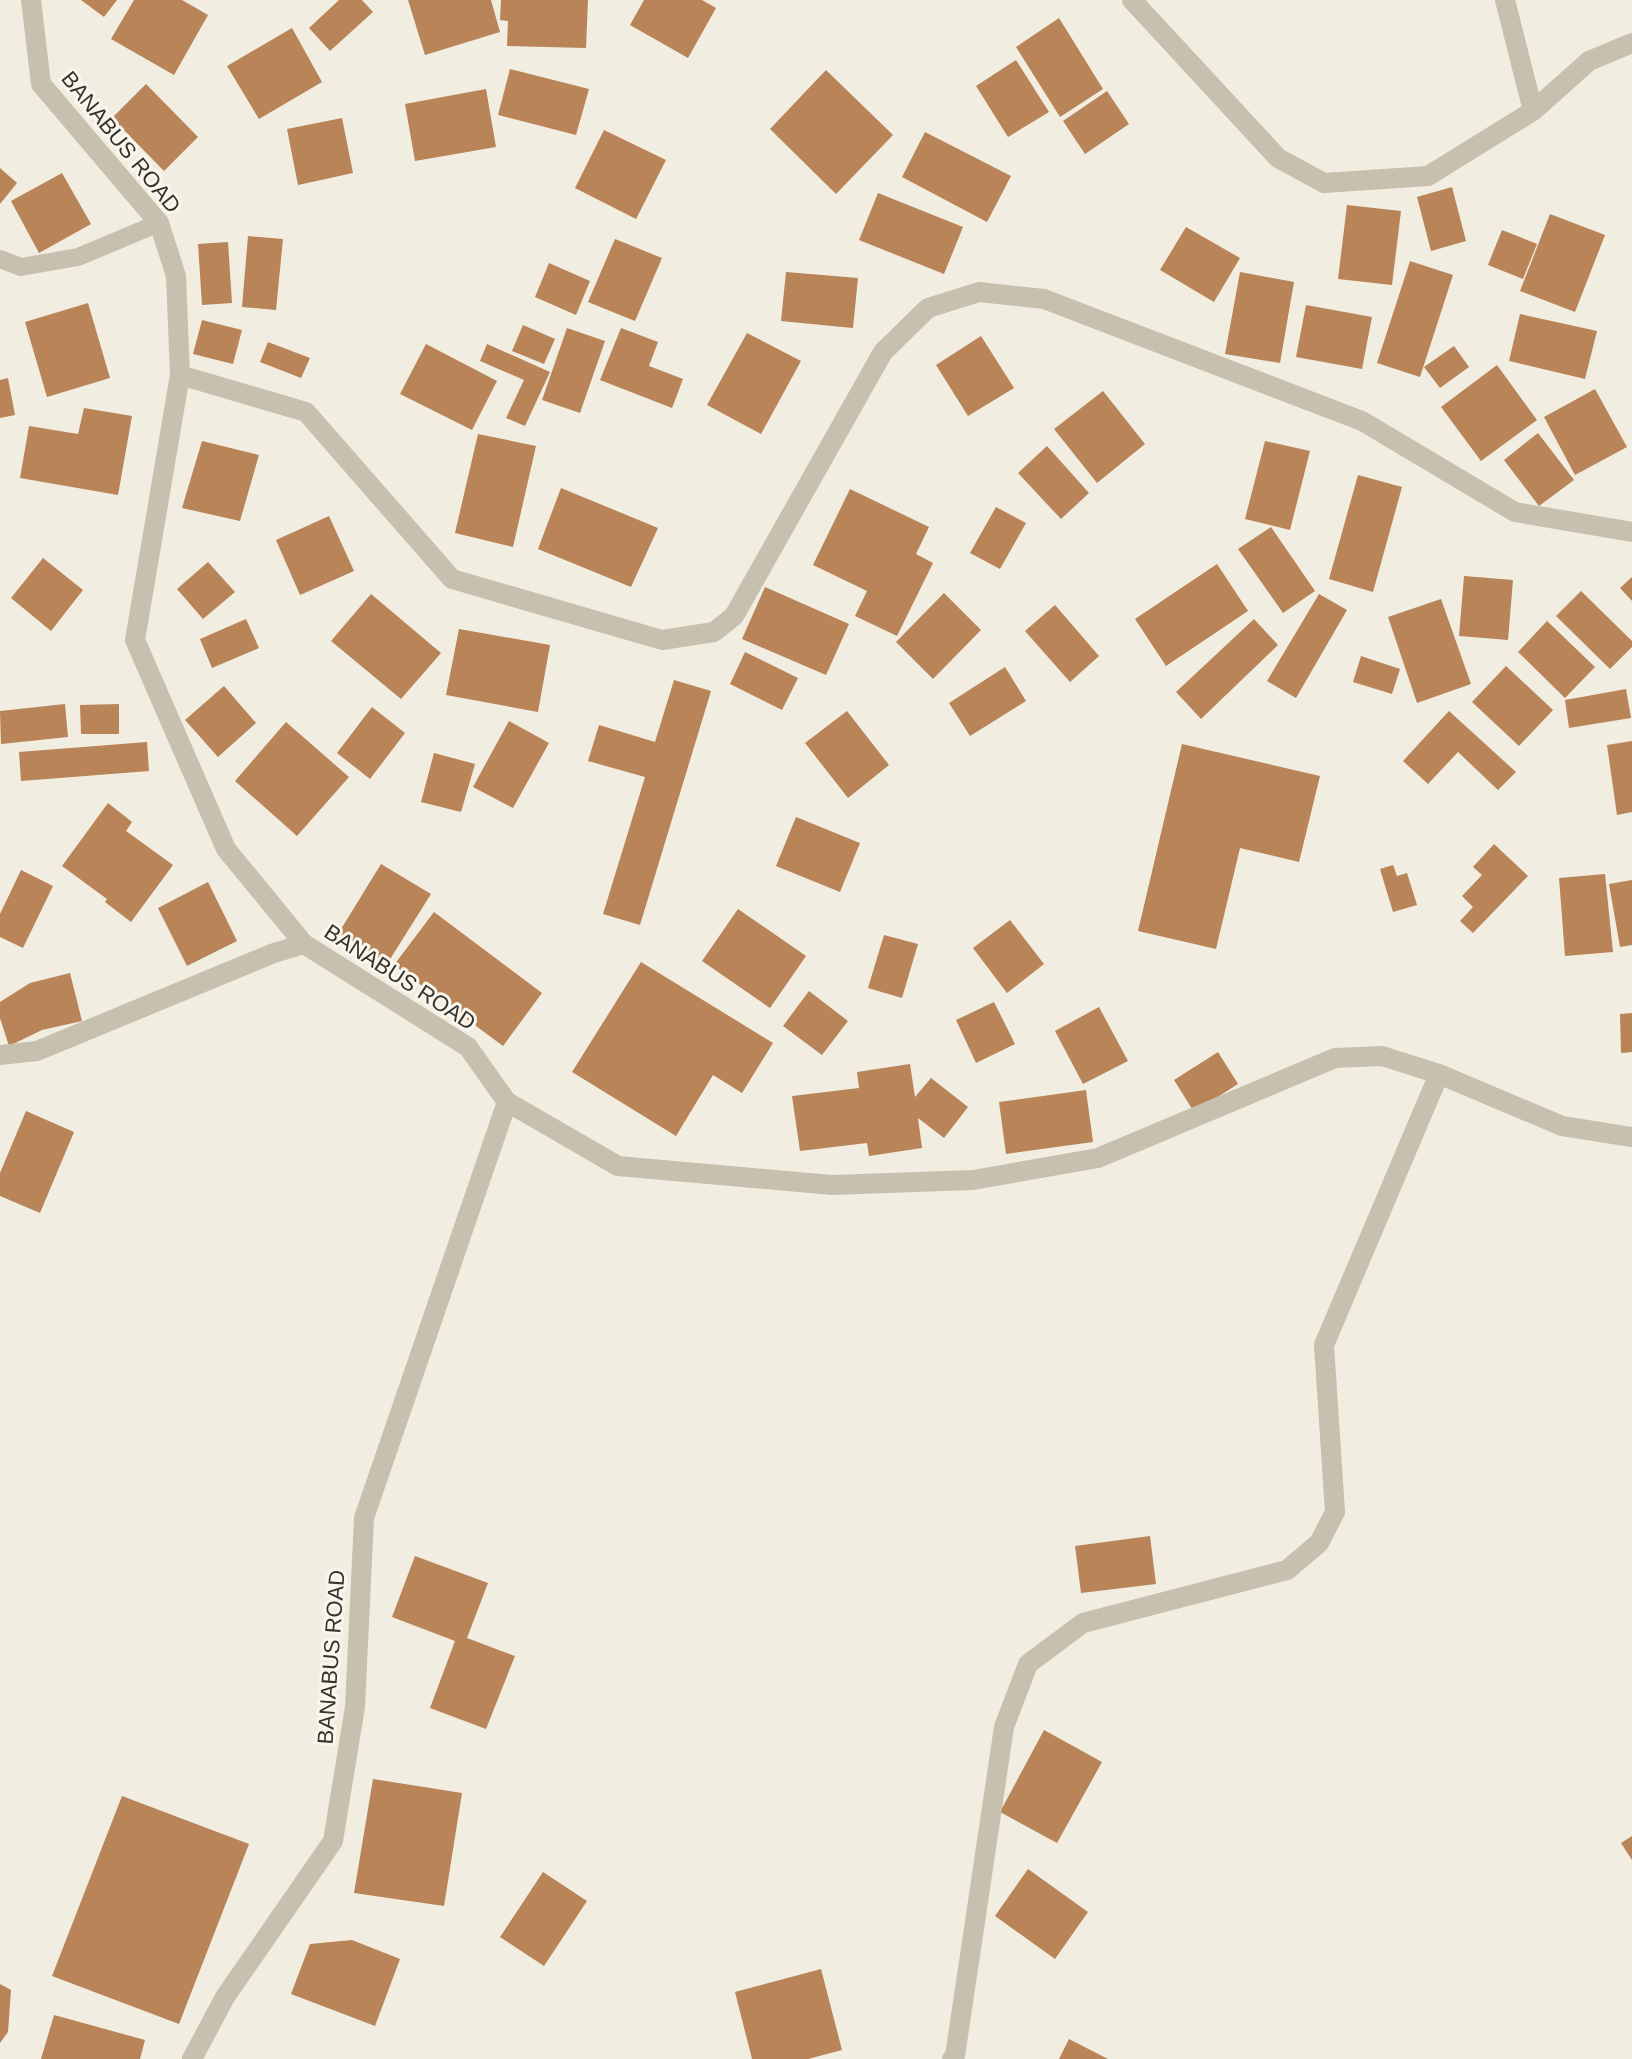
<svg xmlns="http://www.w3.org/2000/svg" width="1632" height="2059" font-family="Helvetica,sans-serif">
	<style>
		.building { fill: #b88458 }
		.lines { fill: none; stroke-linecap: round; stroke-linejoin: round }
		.lane { stroke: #c8c0ae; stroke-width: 18 }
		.street { stroke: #c8c0ae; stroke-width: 20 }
		.labels { text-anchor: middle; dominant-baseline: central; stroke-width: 6; stroke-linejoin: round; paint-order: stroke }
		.street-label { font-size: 22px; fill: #37322c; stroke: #f9f6ed }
	</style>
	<rect width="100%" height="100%" fill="#f1ede1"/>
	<path class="building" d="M 81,0 L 117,0 L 104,17 Z
		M 134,0 L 182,0 L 208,15 L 174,75 L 111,39 Z
		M 339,0 L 362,0 L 373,12 L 330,51 L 309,28 Z
		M 408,0 L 491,0 L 500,32 L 425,55 Z
		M 501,0 L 588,0 L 586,48 L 507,46 L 508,21 L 500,20 Z
		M 644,0 L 702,0 L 716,8 L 688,58 L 630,25 Z
		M 1059,18 L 1103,89 L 1060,117 L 1016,47 Z
		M 292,28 L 322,82 L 259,119 L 227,66 Z
		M 1016,60 L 1049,112 L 1008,137 L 976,86 Z
		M 510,69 L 589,89 L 576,135 L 498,115 Z
		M 826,70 L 893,135 L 836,194 L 770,129 Z
		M 146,84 L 198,137 L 164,171 L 112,118 Z
		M 486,89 L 496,147 L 415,161 L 405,104 Z
		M 1107,91 L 1129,124 L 1085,154 L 1063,121 Z
		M 342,118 L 353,173 L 298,185 L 287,129 Z
		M 604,130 L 666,160 L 636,219 L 575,188 Z
		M 925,132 L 1011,176 L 987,222 L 902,177 Z
		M 0,168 L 17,183 L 0,204 Z
		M 62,173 L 91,224 L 39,253 L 11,201 Z
		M 1452,187 L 1466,241 L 1431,251 L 1417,197 Z
		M 878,193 L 963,227 L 944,274 L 859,240 Z
		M 1347,205 L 1401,211 L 1392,285 L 1338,279 Z
		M 1550,214 L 1605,235 L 1575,312 L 1520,291 Z
		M 1186,227 L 1240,258 L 1214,302 L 1160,270 Z
		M 1502,230 L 1537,244 L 1523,279 L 1488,265 Z
		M 248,236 L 283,239 L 276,310 L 242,307 Z
		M 615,239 L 662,258 L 635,321 L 588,302 Z
		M 228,242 L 232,303 L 202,305 L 198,244 Z
		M 1410,261 L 1453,275 L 1420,377 L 1377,363 Z
		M 549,263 L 590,281 L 576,315 L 535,297 Z
		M 786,272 L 858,278 L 853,328 L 781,321 Z
		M 1240,272 L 1294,282 L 1280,363 L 1225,354 Z
		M 88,303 L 110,378 L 47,397 L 25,322 Z
		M 1306,305 L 1372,317 L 1362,369 L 1296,357 Z
		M 1520,314 L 1597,331 L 1585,379 L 1509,361 Z
		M 202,320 L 242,330 L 233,364 L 193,354 Z
		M 523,325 L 555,339 L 544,364 L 512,351 Z
		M 567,328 L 605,341 L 580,413 L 542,400 Z
		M 621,328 L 658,342 L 649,366 L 683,379 L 672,408 L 600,380 Z
		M 747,333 L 801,361 L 761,434 L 707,405 Z
		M 981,336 L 1014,388 L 968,416 L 936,365 Z
		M 268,342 L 310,358 L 301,378 L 260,362 Z
		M 426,344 L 497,381 L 472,430 L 400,394 Z
		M 487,344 L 550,372 L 525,426 L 506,418 L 524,380 L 480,361 Z
		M 1454,346 L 1469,367 L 1440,388 L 1424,367 Z
		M 1497,365 L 1537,420 L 1481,461 L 1441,407 Z
		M 8,378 L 15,415 L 0,418 L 0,380 Z
		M 1595,389 L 1627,447 L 1575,475 L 1544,417 Z
		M 1103,391 L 1145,444 L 1097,483 L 1054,429 Z
		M 84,408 L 132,416 L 118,495 L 20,478 L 29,426 L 78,434 Z
		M 1538,433 L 1574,480 L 1539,506 L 1504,460 Z
		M 478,434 L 536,446 L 513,547 L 455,533 Z
		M 202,441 L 259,455 L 240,521 L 182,508 Z
		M 1265,441 L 1310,451 L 1290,530 L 1245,519 Z
		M 1047,446 L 1089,493 L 1061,519 L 1018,473 Z
		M 1358,475 L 1402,487 L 1373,592 L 1329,579 Z
		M 561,488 L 658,528 L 631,587 L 538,549 Z
		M 850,489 L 929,527 L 916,554 L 933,563 L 897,636 L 855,616 L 867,591 L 813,565 Z
		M 996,507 L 1026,523 L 1000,569 L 970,553 Z
		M 329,516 L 354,571 L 300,595 L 276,540 Z
		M 1271,527 L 1315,591 L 1283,613 L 1238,549 Z
		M 43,558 L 83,590 L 51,631 L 11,598 Z
		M 208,562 L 235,592 L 203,619 L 177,589 Z
		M 1217,564 L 1248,611 L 1166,666 L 1135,619 Z
		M 1464,576 L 1513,580 L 1508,640 L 1459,636 Z
		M 1632,577 L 1632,601 L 1620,588 Z
		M 765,587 L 849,624 L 826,675 L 742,639 Z
		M 1581,591 L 1632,641 L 1632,647 L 1610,669 L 1556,616 Z
		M 944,593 L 981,630 L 933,679 L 896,642 Z
		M 371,594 L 441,653 L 401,699 L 331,641 Z
		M 1319,594 L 1347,610 L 1296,698 L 1267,681 Z
		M 1441,599 L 1471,684 L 1417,703 L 1388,617 Z
		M 1055,605 L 1099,656 L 1070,682 L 1025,631 Z
		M 246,619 L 259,648 L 212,668 L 200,639 Z
		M 1254,619 L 1278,645 L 1201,719 L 1176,692 Z
		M 1547,621 L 1595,667 L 1565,698 L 1518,652 Z
		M 459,629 L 550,645 L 538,712 L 446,695 Z
		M 745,652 L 798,678 L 782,710 L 730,684 Z
		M 1361,656 L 1400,669 L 1392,694 L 1353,682 Z
		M 1506,666 L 1553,710 L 1519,746 L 1472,702 Z
		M 1005,667 L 1026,701 L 970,736 L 949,703 Z
		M 674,680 L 711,691 L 640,925 L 603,914 L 645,777 L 588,761 L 599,725 L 655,742 Z
		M 224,686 L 256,723 L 218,757 L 185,720 Z
		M 1626,689 L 1631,718 L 1569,728 L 1565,700 Z
		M 65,704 L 68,737 L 1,744 L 0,711 Z
		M 119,704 L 119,734 L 81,734 L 80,705 Z
		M 372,707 L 405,733 L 370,779 L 337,753 Z
		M 847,711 L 889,765 L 848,798 L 805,743 Z
		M 1449,711 L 1516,772 L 1498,790 L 1458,752 L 1428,784 L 1403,761 Z
		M 509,721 L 549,743 L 513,808 L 473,787 Z
		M 286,722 L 349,777 L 297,836 L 235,781 Z
		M 1632,741 L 1632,812 L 1617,815 L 1607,745 Z
		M 147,742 L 149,771 L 21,781 L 19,752 Z
		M 1182,744 L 1320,776 L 1299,862 L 1240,848 L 1216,949 L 1138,931 Z
		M 434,753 L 475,764 L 461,812 L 421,802 Z
		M 108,803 L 132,822 L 126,831 L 173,865 L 131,922 L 105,902 L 107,899 L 62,866 Z
		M 796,817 L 860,843 L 840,892 L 776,866 Z
		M 1494,844 L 1528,876 L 1473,933 L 1460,921 L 1473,907 L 1462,896 L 1482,875 L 1473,867 Z
		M 381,864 L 431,894 L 387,964 L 338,934 Z
		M 1393,865 L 1397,876 L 1407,873 L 1417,905 L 1393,912 L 1380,869 Z
		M 21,870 L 53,886 L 23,948 L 0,937 L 0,914 Z
		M 1605,874 L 1613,952 L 1565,956 L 1559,878 Z
		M 1632,880 L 1632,945 L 1620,947 L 1609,884 Z
		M 208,882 L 237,941 L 187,966 L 158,908 Z
		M 738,909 L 806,956 L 770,1008 L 702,961 Z
		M 434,912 L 542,993 L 503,1046 L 394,965 Z
		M 1010,920 L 1044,964 L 1007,993 L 973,948 Z
		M 884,935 L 918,944 L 902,998 L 868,988 Z
		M 641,962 L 773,1043 L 742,1093 L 713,1075 L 676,1136 L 572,1072 Z
		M 70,973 L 82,1021 L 42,1030 L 9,1046 L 0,1018 L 0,1002 L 30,983 Z
		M 809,991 L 848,1021 L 822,1055 L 783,1026 Z
		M 994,1002 L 1015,1044 L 976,1063 L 956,1020 Z
		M 1099,1007 L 1128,1061 L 1083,1084 L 1055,1031 Z
		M 1632,1013 L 1632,1052 L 1621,1053 L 1620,1014 Z
		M 1218,1052 L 1238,1084 L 1194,1112 L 1174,1080 Z
		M 910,1064 L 915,1097 L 931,1078 L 968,1107 L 944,1138 L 918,1118 L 922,1148 L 869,1156 L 867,1143 L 800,1151 L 792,1096 L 859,1088 L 857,1072 Z
		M 1086,1090 L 1093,1142 L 1006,1154 L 999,1102 Z
		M 26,1111 L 74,1132 L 40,1213 L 0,1196 L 0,1173 Z
		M 1150,1536 L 1156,1584 L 1081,1593 L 1075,1546 Z
		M 415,1556 L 488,1583 L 467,1638 L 515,1656 L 486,1729 L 430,1708 L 455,1641 L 392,1617 Z
		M 1044,1730 L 1102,1762 L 1057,1843 L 1000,1812 Z
		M 373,1779 L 462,1793 L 444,1906 L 354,1893 Z
		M 122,1796 L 249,1844 L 179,2024 L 52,1976 Z
		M 1632,1836 L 1632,1860 L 1621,1843 Z
		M 1028,1869 L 1088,1912 L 1055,1959 L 995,1916 Z
		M 543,1872 L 587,1901 L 544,1966 L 500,1937 Z
		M 352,1940 L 400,1959 L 375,2026 L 291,1994 L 310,1944 Z
		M 821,1969 L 842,2050 L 808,2059 L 752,2059 L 735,1992 Z
		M 0,1984 L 11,1990 L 8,2032 L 0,2043 Z
		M 54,2015 L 145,2040 L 140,2059 L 41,2059 Z
		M 1069,2039 L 1108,2059 L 1059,2059 Z"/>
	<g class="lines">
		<path class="lane" d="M 0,259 L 21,267 L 78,257 L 159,223"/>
		<path class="street" d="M 31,0 L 41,84 L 159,223 L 176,276 L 180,375 L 135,640 L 226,849 L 304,944 L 468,1047 L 507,1102 L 364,1518 L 355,1707 L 333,1841 L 225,1997 L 192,2059
			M 1132,0 L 1278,158 L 1324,183 L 1428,176 L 1533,111 L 1589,61 L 1632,43
			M 1505,0 L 1533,111
			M 180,375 L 306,412 L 452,579 L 662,640 L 714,632 L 734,616 L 883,352 L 928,308 L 979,292 L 1044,299 L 1362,421 L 1515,512 L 1632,532
			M 0,1055 L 37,1051 L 274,953 L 304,944
			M 507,1102 L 618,1166 L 832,1185 L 973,1180 L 1098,1158 L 1335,1058 L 1382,1056 L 1439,1074 L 1562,1126 L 1632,1137
			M 952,2059 L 955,2056 L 1004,1727 L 1028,1664 L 1083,1623 L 1287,1570 L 1319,1543 L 1335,1512 L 1324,1345 L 1439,1074"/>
	</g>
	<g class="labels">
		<g class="street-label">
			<text transform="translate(121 142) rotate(51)">BANABUS ROAD</text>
			<text transform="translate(400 977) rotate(33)">BANABUS ROAD</text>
			<text transform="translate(331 1657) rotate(-86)">BANABUS ROAD</text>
		</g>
	</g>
</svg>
